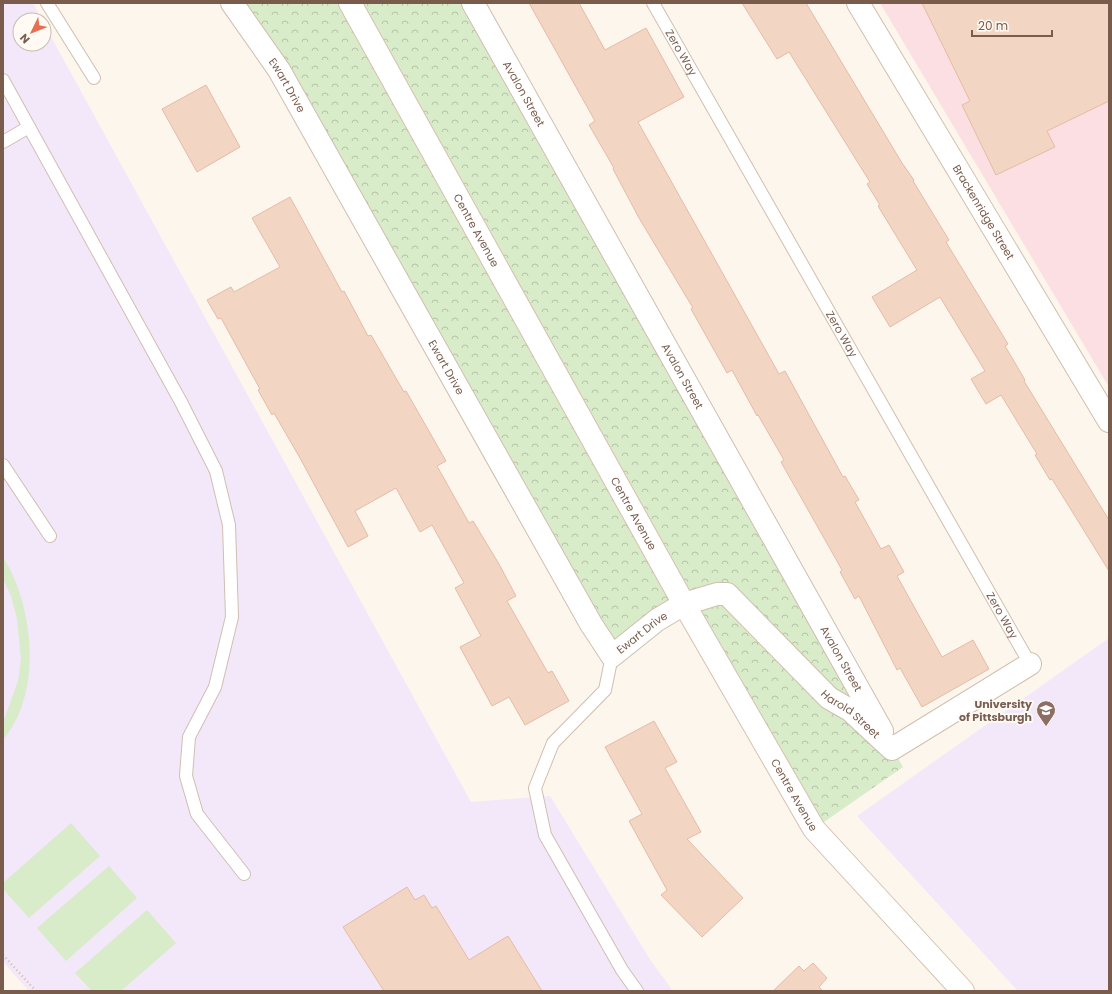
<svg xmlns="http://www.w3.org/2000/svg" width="1112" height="994" font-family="Poppins,sans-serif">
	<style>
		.education { fill: #f3e8fa }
		.medical { fill: #fbdfe3 }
		.forest { fill: url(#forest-crowns) }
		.park { fill: #d8ecc9 }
		.building { fill: #f3d5c3; stroke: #e6bba3 }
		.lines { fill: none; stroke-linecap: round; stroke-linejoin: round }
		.service-casing { stroke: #d1beb0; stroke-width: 14 }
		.minor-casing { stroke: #d1beb0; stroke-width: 24 }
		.secondary-casing { stroke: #d6c0b0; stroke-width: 24 }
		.path { stroke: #d9b8a5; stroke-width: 2.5; stroke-dasharray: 1 3; stroke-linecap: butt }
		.service { stroke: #fff; stroke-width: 12 }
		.minor { stroke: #fff; stroke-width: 22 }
		.secondary { stroke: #fff; stroke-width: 22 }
		.labels { text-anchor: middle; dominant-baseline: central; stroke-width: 3.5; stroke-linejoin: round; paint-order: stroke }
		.street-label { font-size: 11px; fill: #7a5c4d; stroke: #fffaf3 }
		.education-label { font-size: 11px; font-weight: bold; fill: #785e54; stroke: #fffaf3; text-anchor: end }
	</style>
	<defs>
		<pattern id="forest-crowns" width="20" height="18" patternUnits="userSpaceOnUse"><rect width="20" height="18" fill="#d8ecc9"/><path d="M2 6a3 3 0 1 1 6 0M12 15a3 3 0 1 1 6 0" fill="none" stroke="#b4c2a5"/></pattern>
	</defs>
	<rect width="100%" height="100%" fill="#fdf6ec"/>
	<path class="education" d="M 3,3 L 33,3 L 42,20 L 20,20 L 20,44 L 44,44 L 44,24 L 471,802 L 550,796 L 651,961 L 673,991 L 29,991 L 3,962 Z
		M 1109,638 L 1109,991 L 1018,991 L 857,816 Z"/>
	<path class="medical" d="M 880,3 L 1109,3 L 1109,387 Z"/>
	<path class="forest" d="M 232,3 L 473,3 L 903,767 L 814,829 L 684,604 L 612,656 Z"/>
	<path class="park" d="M 3,557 C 34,606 43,693 3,740 L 3,722 L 18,681 L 21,659 L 17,619 L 11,596 L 3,579 Z
		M 71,823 L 100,856 L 29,918 L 3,889 L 3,883 Z
		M 109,866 L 137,898 L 66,961 L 37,928 Z
		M 147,910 L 176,943 L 121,991 L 92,991 L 75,973 Z"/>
	<path class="building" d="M 529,3 L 579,3 L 605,50 L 646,28 L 684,97 L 638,122 L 779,374 L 785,371 L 843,477 L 845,476 L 859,500 L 855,502 L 881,549 L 889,545 L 904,572 L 897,576 L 942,657 L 973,640 L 989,669 L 922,707 L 900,668 L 897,670 L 859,596 L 855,599 L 840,572 L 842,570 L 781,462 L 784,460 L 758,415 L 757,416 L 732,370 L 727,373 L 691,309 L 693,308 L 639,218 L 613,169 L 614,168 L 589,125 L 595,121 Z
		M 742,3 L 806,3 L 902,163 L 914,180 L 913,181 L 949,240 L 946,242 L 1008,344 L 1005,346 L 1025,380 L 1024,381 L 1109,520 L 1109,571 L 1052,479 L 1050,480 L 1035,455 L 1037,454 L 1001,395 L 986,404 L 971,379 L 985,371 L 940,297 L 890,327 L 872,297 L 917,270 L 878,206 L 880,205 L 867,184 L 870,182 L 789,52 L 777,59 Z
		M 922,3 L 1109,3 L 1109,101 L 1047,131 L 1055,147 L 996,175 L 962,105 L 970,101 Z
		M 206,85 L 240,147 L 197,172 L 162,109 Z
		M 290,197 L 342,292 L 344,291 L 368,336 L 371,335 L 404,392 L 406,391 L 446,461 L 437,466 L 469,523 L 473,521 L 499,564 L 516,596 L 507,601 L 548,673 L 552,671 L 569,701 L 525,725 L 509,697 L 492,706 L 460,647 L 481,636 L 455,588 L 464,583 L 432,525 L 420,532 L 396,488 L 355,511 L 368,536 L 348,547 L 300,458 L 274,413 L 272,415 L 258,390 L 260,389 L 221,318 L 218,319 L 207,300 L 231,287 L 234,292 L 280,267 L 252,218 Z
		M 654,721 L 677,762 L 665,768 L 701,832 L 687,839 L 743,898 L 702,937 L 661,895 L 667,890 L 629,821 L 642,814 L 605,747 Z
		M 407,887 L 415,900 L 424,895 L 432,908 L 436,906 L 469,960 L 508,936 L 542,991 L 384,991 L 343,927 Z
		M 813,963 L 827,978 L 819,987 L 823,991 L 773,991 L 799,966 L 804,971 Z"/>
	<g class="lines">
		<g class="service-casing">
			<g id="service">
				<path d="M 47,3 L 94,78"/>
				<path id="s1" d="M 653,3 L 1030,664"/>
				<path d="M 3,80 L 181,402 L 216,471 L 229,525 L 232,617 L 215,687 L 189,737 L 186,776 L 197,814 L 244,874"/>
				<path d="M 3,142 L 29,127"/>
				<path d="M 3,465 L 50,536"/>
				<path d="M 612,656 L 605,690 L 553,743 L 535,788 L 545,835 L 622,970 L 637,991"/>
			</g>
		</g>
		<g class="minor-casing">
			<g id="minor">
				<path id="s2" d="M 232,3 L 279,70 L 591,624 L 612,656 L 657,620 L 684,604 L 717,594 L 727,594 L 829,698 L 850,710 L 892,749 L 1030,664"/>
				<path id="s3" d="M 473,3 L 882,731"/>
				<path id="s4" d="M 858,3 L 1109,421"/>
			</g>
		</g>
		<g class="secondary-casing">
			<g id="secondary">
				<path id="s5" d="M 350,3 L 684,604 L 814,829 L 963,991"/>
			</g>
		</g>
		<path class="path" d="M 3,955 L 36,991"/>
		<use href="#service" class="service"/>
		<use href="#minor" class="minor"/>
		<use href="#secondary" class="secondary"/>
	</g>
	<defs>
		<g id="university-pin" transform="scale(1)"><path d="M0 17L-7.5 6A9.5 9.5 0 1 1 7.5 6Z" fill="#8d6e63" stroke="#fffaf3"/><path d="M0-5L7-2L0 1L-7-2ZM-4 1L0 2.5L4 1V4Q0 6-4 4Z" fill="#fff"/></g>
	</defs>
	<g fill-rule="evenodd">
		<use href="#university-pin" x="1046" y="710"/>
	</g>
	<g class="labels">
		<g class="street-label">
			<text stroke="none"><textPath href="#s1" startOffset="57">Zero Way</textPath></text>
			<text stroke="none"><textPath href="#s2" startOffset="99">Ewart Drive</textPath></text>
			<text stroke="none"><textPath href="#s3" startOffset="104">Avalon Street</textPath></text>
			<text stroke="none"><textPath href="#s4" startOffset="244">Brackenridge Street</textPath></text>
			<text stroke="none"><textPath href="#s5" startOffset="260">Centre Avenue</textPath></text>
			<text stroke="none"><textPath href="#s1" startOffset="381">Zero Way</textPath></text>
			<text stroke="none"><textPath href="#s2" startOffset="423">Ewart Drive</textPath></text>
			<text stroke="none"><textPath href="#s3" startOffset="428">Avalon Street</textPath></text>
			<text stroke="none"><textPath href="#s5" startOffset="584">Centre Avenue</textPath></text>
			<text stroke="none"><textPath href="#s1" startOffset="705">Zero Way</textPath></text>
			<text stroke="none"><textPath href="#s2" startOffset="794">Ewart Drive</textPath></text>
			<text stroke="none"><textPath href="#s3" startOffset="752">Avalon Street</textPath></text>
			<text stroke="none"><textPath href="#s2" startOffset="1062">Harold Street</textPath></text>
			<text stroke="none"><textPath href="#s5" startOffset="908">Centre Avenue</textPath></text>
		</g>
		<g class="education-label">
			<text x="1032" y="704">University<tspan x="1032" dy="13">of Pittsburgh</tspan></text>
		</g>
	</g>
	<rect width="1112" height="994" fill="none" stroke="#7a5c4d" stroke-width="8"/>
	<g transform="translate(32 32) rotate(227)"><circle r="19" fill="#fffaf3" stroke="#cabbb1"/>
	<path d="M0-3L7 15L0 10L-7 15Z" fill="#e76f51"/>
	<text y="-6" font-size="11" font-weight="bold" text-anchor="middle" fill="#7a5c4d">N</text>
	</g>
	<path d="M972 30v6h80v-6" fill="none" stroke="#7a5c4d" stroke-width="2"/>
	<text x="978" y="30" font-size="12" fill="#7a5c4d" stroke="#fffaf3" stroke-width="3" paint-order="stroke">20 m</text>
</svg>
